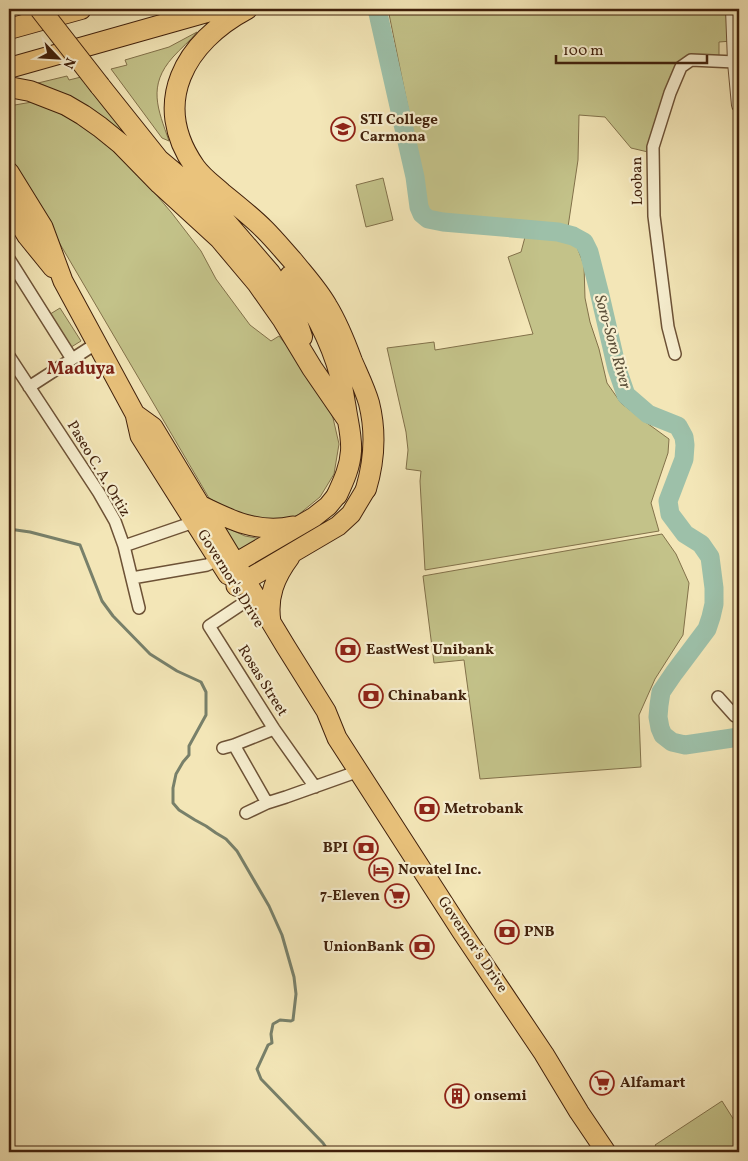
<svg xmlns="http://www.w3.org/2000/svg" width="748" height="1161" font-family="Vollkorn,serif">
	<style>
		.green { fill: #c3c289; stroke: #82714a }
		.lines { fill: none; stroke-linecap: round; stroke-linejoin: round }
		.stream { stroke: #78806a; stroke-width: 3 }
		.river { stroke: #9dc0a9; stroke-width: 19 }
		.minor-casing { stroke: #6d5236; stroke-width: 14 }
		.tertiary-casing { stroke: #6d5236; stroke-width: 16 }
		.trunk-casing { stroke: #40200b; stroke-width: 21 }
		.motorway-casing { stroke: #40200b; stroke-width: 22 }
		.minor { stroke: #f7efd0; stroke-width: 11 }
		.tertiary { stroke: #f7efd0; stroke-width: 14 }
		.trunk { stroke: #eac37c; stroke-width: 19 }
		.motorway { stroke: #eac37c; stroke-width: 20 }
		.motorway-bridge-casing { stroke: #40200b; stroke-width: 22; stroke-linecap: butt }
		.motorway-bridge { stroke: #eac37c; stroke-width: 20 }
		.labels { text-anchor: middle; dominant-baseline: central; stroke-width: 4.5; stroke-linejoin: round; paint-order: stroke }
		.poi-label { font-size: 15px; font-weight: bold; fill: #40200b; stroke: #f7efd0; text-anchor: start }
		.street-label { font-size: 15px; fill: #40200b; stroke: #f7efd0 }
		.water-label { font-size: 16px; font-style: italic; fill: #5c503a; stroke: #f7efd0 }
		.quarter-label { font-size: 18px; font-weight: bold; fill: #7a1f14; stroke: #f7efd0 }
	</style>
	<rect width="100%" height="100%" fill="#f3e6b7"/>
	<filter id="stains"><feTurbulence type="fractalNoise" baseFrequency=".004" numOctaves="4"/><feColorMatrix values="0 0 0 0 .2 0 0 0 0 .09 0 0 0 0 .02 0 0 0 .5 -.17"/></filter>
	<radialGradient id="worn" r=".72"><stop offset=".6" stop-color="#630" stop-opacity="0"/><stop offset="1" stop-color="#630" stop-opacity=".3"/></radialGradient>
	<path class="green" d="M 388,9 L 729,9 L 732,41 L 719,42 L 719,59 L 689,59 L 648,152 L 631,148 L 605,117 L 579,115 L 578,160 L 568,227 L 443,215 L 428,212 L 424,187 Z
		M 197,32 C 190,41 181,48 173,57 C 147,86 158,109 169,141 L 162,138 L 111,69 L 127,65 L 125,60 L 169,47 Z
		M 67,76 L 69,80 L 85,76 L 150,165 L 64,95 L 43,85 L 38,83 Z
		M 32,102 L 57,112 L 87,128 L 110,148 L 141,177 L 171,212 L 201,251 L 216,279 L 250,325 L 271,341 L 279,336 L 322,390 L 333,418 L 339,444 L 334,474 L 320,497 L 298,515 L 275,523 L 234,512 L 209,498 L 9,157 L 9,106 Z
		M 383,178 L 393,220 L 366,227 L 356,185 Z
		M 525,237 L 535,237 L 563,240 L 577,247 L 584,265 L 585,298 L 590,322 L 599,349 L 607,383 L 621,403 L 640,418 L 669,439 L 668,453 L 651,503 L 659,531 L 425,570 L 420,481 L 421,471 L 406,469 L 408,450 L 406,432 L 387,348 L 434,342 L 435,350 L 533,334 L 508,257 L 521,252 Z
		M 60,308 L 81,341 L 68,349 L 47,316 Z
		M 216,523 L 245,536 L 267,540 L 236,557 Z
		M 662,534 L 676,554 L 689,583 L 683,635 L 655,679 L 639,715 L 641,767 L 480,779 L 464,660 L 434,663 L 423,576 Z
		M 722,1101 L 739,1128 L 739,1152 L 660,1152 L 655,1145 Z"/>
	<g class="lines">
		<path class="stream" d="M 9,529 L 30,532 L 80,545 L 102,601 L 113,616 L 150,654 L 177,671 L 201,682 L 206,692 L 206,715 L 189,746 L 189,755 L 183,762 L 176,774 L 173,788 L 173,803 L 179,810 L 195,820 L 206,826 L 216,833 L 226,839 L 237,851 L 269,906 L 282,935 L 294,977 L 296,994 L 293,1020 L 291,1021 L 280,1020 L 273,1024 L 271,1034 L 272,1043 L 268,1045 L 257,1069 L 261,1079 L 323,1143 L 329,1152"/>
		<path class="river" d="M 377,9 L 415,177 L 419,207 L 422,214 L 428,219 L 443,222 L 558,232 L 573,236 L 584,242 L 589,252 L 599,291 L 617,369 L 626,395 L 648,414 L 678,426 L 684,437 L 685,445 L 684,459 L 668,501 L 670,514 L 685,534 L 701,544 L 710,557 L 714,588 L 714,604 L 711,617 L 707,629 L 674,673 L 661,692 L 659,705 L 658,717 L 660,728 L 663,735 L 672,742 L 685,745 L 739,737"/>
		<g class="minor-casing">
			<path id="minor" d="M 9,259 L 72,359
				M 675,354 L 668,327 L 654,216 L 653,147 L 670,93 L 681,67 L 691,60 L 735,62
				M 9,356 L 99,493 L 115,521 L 124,546 L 139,608
				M 29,387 L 97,343
				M 124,546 L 194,522
				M 132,578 L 207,565 L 218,560
				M 245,602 L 209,626 L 274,729 L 315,787
				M 718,697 L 735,716 L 739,717
				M 234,745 L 267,803
				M 223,748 L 234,745 L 274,729
				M 246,813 L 267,803 L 286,797 L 359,771"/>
		</g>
		<g class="tertiary-casing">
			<path id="tertiary" d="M 733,9 L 735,62 L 739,105"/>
		</g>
		<g class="trunk-casing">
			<path id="trunk" d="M 9,172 L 43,227 L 63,281 L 135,414 L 140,436 L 228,575
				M 9,206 L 27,236 L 53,268
				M 135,414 L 153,427 L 286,647 L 326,711 L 337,738 L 462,932 L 544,1054 L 579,1112 L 606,1152
				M 200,505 C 230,520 259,534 293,526
				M 225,569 L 314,517 L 328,506 L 337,495
				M 236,586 L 338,526 L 351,514 L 366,489
				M 271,622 C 267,597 275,577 290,557"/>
		</g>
		<g class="motorway-casing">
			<path id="motorway" d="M 247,9 C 185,42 150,103 195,167 C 202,177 213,185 222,193 C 237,205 252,217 265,230 C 275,240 284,251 293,261 C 305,276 318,290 327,306 C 338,324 345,342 352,361 C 358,375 365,389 369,403 C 376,431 374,462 366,489
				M 9,29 L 81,9
				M 9,68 L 218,9
				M 100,86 L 159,160 L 208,201 L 270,273 L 292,307 L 302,337
				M 9,87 L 30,91 L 66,105 L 83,115 L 100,127 L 121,144 L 160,184 L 220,239 L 257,283 L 283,320 L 312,368 L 347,419
				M 290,276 C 311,303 331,341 340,375 C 342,386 344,398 346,409 C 348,423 352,437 351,451 C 350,467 344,480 337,495"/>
		</g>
		<use href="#minor" class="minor"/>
		<use href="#tertiary" class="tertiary"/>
		<use href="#trunk" class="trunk"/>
		<use href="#motorway" class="motorway"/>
		<g class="motorway-bridge-casing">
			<path id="motorway-bridge" d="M 40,9 L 100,86"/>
		</g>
		<use href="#motorway-bridge" class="motorway-bridge"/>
	</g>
	<defs>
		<g id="university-ring" transform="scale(1.25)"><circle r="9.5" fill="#f7efd0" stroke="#8f2418" stroke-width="1.5"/><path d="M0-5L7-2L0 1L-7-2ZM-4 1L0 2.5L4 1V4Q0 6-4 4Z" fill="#8f2418"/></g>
		<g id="bank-ring" transform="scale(1.25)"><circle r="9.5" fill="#f7efd0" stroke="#8f2418" stroke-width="1.5"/><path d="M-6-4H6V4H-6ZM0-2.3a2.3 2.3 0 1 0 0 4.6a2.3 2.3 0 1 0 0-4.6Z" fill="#8f2418"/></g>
		<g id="hotel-ring" transform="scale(1.25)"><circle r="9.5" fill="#f7efd0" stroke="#8f2418" stroke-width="1.5"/><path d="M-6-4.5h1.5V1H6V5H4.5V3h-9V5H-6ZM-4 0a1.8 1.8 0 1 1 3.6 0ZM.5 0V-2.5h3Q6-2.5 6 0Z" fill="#8f2418"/></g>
		<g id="supermarket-ring" transform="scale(1.25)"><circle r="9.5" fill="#f7efd0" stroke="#8f2418" stroke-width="1.5"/><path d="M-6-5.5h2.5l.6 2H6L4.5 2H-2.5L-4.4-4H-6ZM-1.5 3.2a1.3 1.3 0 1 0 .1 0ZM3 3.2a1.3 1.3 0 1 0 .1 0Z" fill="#8f2418"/></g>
		<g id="building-ring" transform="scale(1.25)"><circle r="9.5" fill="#f7efd0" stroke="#8f2418" stroke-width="1.5"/><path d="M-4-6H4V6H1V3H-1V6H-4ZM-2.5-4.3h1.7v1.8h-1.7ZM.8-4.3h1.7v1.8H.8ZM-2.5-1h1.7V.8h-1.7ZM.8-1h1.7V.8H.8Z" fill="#8f2418"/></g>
	</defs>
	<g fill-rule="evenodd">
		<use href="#university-ring" x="343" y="129"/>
		<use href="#bank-ring" x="348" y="650"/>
		<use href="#bank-ring" x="371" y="696"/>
		<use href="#bank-ring" x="427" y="809"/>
		<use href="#bank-ring" x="366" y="848"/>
		<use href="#hotel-ring" x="381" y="870"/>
		<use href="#supermarket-ring" x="397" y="896"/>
		<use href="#bank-ring" x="507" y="932"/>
		<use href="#bank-ring" x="422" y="947"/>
		<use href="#supermarket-ring" x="602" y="1083"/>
		<use href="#building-ring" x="457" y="1096"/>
	</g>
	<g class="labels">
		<g class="poi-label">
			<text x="360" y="120">STI College<tspan x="360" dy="17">Carmona</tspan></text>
			<text x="366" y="650">EastWest Unibank</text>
			<text x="388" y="696">Chinabank</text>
			<text x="444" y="809">Metrobank</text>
			<text x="348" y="848" text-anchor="end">BPI</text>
			<text x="398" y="870">Novatel Inc.</text>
			<text x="380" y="896" text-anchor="end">7-Eleven</text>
			<text x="524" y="932">PNB</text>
			<text x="404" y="947" text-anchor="end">UnionBank</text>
			<text x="620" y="1083">Alfamart</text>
			<text x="474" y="1096">onsemi</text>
		</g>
		<g class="street-label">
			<text transform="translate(638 181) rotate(-91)">Looban</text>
			<text transform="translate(98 469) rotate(59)">Paseo C. A. Ortiz</text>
			<text transform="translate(230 579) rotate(58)">Governor's Drive</text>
			<text transform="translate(262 681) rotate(58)">Rosas Street</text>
			<text transform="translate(472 945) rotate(56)">Governor's Drive</text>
		</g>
		<g class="water-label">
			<text transform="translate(612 342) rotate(74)">Soro-Soro River</text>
		</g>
		<g class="quarter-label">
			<text x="81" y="369">Maduya</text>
		</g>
	</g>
	<rect width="748" height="1161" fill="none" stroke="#f3e6b7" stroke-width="30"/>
	<rect x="10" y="10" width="728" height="1141" fill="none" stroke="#40200b" stroke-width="2.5"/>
	<rect x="15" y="15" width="718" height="1131" fill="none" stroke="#40200b"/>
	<g transform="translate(58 58) rotate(115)" stroke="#f7efd0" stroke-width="4" paint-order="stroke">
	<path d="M0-4L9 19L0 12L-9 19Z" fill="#40200b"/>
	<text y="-8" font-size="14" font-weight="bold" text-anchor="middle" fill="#40200b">N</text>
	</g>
	<path d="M556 55v8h151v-8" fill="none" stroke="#40200b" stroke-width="2.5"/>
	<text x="563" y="55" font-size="15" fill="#40200b" stroke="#f7efd0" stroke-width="4" paint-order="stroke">100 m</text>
	<rect width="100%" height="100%" filter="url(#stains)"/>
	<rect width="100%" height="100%" fill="url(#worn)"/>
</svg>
